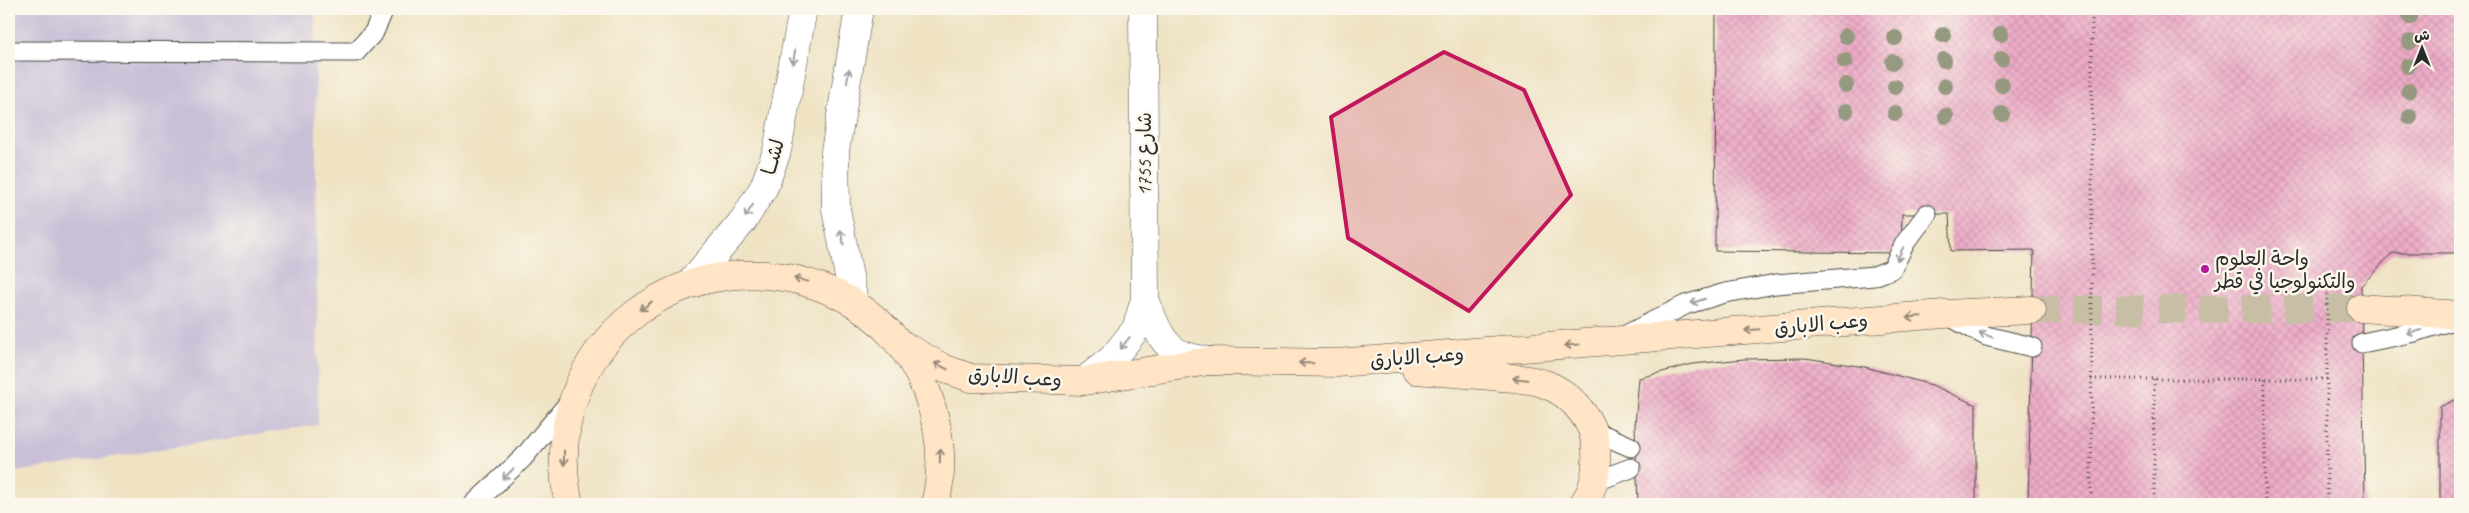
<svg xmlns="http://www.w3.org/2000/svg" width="2469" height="513" font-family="Caveat,'Playpen Sans Arabic',sans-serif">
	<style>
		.industrial { fill: #c9bfd7 }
		.building { fill: url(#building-cross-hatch) }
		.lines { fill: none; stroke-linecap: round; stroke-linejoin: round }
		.secondary-tunnel { stroke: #c8bea5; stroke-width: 28; stroke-dasharray: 28 14; stroke-linecap: butt }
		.lane-casing { stroke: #484742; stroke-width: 21 }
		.street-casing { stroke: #484742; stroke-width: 29 }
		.secondary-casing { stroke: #484742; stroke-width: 29 }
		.path { stroke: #484742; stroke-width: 3; stroke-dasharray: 1 4; stroke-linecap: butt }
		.lane { stroke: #fff; stroke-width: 19 }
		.street { stroke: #fff; stroke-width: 28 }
		.secondary { stroke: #ffe4c6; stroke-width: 28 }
		.path-bridge { stroke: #484742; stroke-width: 3; stroke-dasharray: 1 4; stroke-linecap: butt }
		.tree { fill: #94997f }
		.oneway { stroke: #a0a0a0 }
		.oneway2 { stroke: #958878 }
		.marked { fill: #c2185b; fill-opacity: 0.2; stroke: #c2185b; stroke-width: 4; stroke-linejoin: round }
		.poi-dot { fill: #b5179e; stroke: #fbf7ec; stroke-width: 2 }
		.labels { text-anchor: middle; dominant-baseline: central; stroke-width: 5; stroke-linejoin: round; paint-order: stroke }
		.street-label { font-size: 20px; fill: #2b2b2b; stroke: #fbf7ec }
		.poi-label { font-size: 20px; fill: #2b2b2b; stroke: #fbf7ec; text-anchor: start }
	</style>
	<defs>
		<pattern id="building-cross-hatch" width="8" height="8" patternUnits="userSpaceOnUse" patternTransform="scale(1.25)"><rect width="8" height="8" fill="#eeacc8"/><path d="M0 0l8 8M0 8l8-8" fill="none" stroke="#cc94ac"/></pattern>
	</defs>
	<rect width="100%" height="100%" fill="#fbf7ec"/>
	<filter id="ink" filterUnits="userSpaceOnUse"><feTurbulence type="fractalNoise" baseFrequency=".02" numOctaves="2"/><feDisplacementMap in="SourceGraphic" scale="10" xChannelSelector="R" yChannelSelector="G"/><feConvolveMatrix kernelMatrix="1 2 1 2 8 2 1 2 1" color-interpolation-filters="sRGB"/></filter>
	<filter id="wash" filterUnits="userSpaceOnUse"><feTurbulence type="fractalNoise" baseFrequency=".0096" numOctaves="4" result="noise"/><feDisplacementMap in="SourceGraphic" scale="20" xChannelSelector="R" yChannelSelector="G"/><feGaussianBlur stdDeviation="1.12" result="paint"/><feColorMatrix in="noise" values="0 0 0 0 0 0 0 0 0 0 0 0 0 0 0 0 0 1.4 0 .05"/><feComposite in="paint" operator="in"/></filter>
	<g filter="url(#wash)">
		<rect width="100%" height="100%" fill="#efe3c4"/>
		<path class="industrial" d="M 9,9 L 315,9 L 318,425 L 9,473 Z"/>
		<g id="blocks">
			<path class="building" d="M 1716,9 L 2460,9 L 2460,253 L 2392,253 L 2361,286 L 2365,504 L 2028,504 L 2034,250 L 1951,251 L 1949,214 L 1902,214 L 1901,253 L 1715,251 Z
				M 1805,358 L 1865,367 L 1932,385 L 1976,405 L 1976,504 L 1638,504 L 1635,425 L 1639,378 L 1693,364 L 1744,359 Z
				M 2460,397 L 2460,504 L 2440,504 L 2440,407 Z"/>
		</g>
	</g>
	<g filter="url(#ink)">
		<use href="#blocks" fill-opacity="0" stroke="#484742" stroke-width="1"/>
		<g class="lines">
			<path class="secondary-tunnel" d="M 2032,310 L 2361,308"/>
			<g class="lane-casing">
				<path id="lane" d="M 9,51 L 356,52 L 374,32 L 384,9
					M 1945,314 L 1986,336 L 2032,347
					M 1626,335 L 1685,305 L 1725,293 L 1776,284 L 1874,276 L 1892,269 L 1905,243 L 1927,214
					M 2362,343 L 2415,332 L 2457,319
					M 1594,431 L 1631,447
					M 1594,482 L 1631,468
					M 474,504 L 523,458 L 571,400"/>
			</g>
			<g class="street-casing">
				<path id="street" d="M 691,282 L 743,221 L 764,187 L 777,151 L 803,9
					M 1145,299 C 1153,319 1160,345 1181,354 C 1190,358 1200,359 1209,361
					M 854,302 L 836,209 L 835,151 L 859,9
					M 1084,381 L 1112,359 L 1136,329 L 1145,299 L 1143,9"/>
			</g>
			<g class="secondary-casing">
				<path id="secondary" d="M 2361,308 L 2460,315
					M 899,343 L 945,369 L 971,378 L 1084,381 L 1209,361 L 1337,363 L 1944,314 L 2032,310
					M 1416,370 C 1441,372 1467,374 1492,376 C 1510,378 1528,378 1545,384 C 1572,394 1595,421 1596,450 C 1597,469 1595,489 1583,504
					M 569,504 C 533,344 693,225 839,295 C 878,314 910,349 926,390 C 940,427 945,466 935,504"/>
			</g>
			<path class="path" d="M 2092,9 L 2092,279
				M 2091,379 L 2327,379
				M 2154,379 L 2154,504
				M 2265,379 L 2265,504"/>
			<use href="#lane" class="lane"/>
			<use href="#street" class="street"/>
			<use href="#secondary" class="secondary"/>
			<path class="path-bridge" d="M 2327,279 L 2327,504
				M 2091,504 L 2092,279"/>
		</g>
		<g class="tree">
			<circle cx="2410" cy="17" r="8"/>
			<circle cx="2001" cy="34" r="8"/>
			<circle cx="1943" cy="35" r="8"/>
			<circle cx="1846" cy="36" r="8"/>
			<circle cx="1895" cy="38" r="8"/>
			<circle cx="2410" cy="42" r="8"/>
			<circle cx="2002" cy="59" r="8"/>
			<circle cx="1944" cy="60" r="8"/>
			<circle cx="1845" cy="61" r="8"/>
			<circle cx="1893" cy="62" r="8"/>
			<circle cx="2408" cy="66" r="8"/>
			<circle cx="1846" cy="85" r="8"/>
			<circle cx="2002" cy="85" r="8"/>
			<circle cx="1945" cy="86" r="8"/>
			<circle cx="1895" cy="87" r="8"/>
			<circle cx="2409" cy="91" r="8"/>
			<circle cx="1846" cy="111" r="8"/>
			<circle cx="1895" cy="113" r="8"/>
			<circle cx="2002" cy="114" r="8"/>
			<circle cx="1946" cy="116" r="8"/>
			<circle cx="2410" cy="117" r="8"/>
		</g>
		<defs><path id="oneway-shaft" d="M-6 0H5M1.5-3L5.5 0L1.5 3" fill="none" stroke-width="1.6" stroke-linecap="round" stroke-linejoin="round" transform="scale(1.25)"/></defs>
		<g class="oneway">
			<use href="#oneway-shaft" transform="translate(794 57) rotate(100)"/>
			<use href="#oneway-shaft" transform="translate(848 76) rotate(-80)"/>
			<use href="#oneway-shaft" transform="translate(749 211) rotate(122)"/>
			<use href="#oneway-shaft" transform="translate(842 237) rotate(-102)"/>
			<use href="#oneway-shaft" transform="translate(1900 254) rotate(115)"/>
			<use href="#oneway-shaft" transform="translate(1698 301) rotate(162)"/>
			<use href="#oneway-shaft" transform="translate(2414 332) rotate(165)"/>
			<use href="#oneway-shaft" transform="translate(1986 335) rotate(-159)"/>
			<use href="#oneway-shaft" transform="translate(1125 343) rotate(128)"/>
			<use href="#oneway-shaft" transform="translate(508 474) rotate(135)"/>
		</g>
		<g class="oneway2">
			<use href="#oneway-shaft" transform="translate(801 280) rotate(-167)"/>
			<use href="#oneway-shaft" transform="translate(646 306) rotate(142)"/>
			<use href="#oneway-shaft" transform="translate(1914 317) rotate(175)"/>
			<use href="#oneway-shaft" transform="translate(1752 330) rotate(175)"/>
			<use href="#oneway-shaft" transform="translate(1572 345) rotate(176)"/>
			<use href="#oneway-shaft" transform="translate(1306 363) rotate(-179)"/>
			<use href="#oneway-shaft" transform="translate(941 366) rotate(-153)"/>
			<use href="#oneway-shaft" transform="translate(1520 379) rotate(-174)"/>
			<use href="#oneway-shaft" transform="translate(940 456) rotate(-89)"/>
			<use href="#oneway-shaft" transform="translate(564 458) rotate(90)"/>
		</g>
	</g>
	<path class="marked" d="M 1444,52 L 1524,90 L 1571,195 L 1469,311 L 1348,238 L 1331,117 Z"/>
	<circle class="poi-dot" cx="2205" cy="269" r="5"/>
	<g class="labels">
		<g class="street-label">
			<text transform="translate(1144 154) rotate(-90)">شارع 1755</text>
			<text transform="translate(773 157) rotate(-74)">لشــا</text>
			<text transform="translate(1821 324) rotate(-5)">وعب الابارق</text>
			<text transform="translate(1417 357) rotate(-4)">وعب الابارق</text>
			<text transform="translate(1015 377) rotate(4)">وعب الابارق</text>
		</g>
		<g class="poi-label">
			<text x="2215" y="258">واحة العلوم<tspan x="2215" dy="23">والتكنولوجيا في قطر</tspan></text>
		</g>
	</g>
	<rect width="2469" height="513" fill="none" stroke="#fbf7ec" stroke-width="30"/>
	<g transform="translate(2422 48)" stroke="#fbf7ec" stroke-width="4" paint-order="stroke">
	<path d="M0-4L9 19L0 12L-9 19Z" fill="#2b2b2b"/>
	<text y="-8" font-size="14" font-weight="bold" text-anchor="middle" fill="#2b2b2b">ش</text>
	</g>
</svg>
